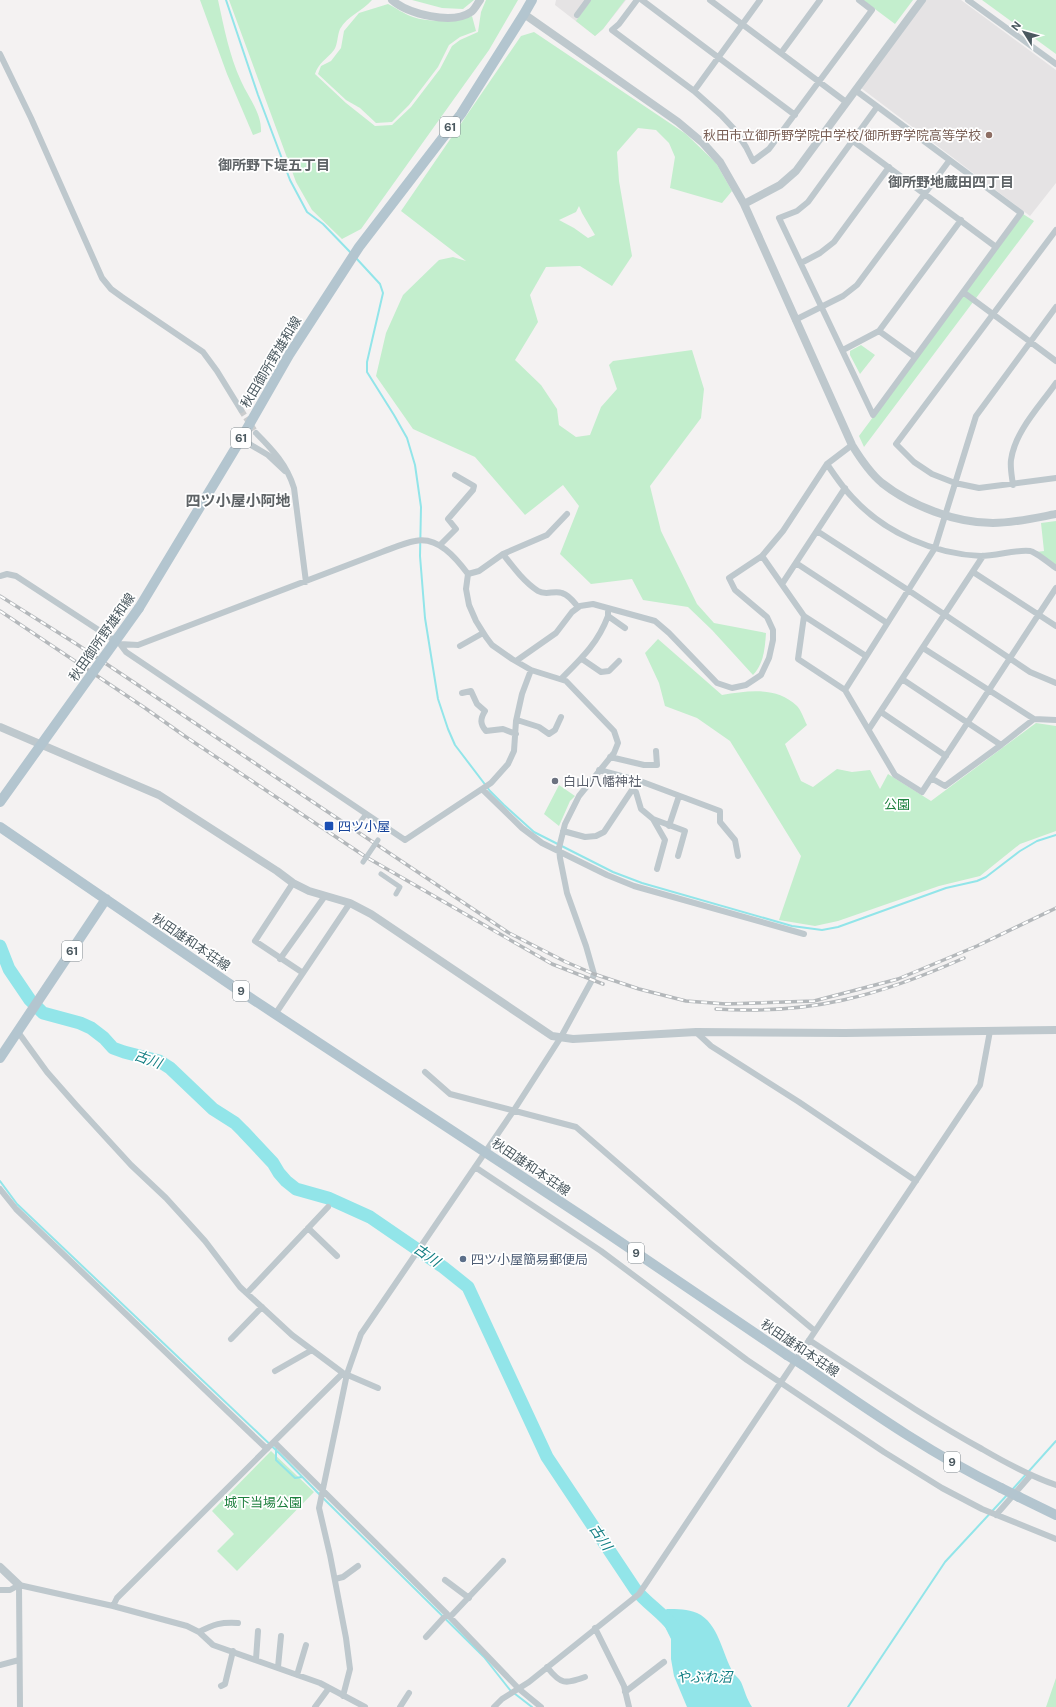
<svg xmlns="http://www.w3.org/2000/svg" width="1056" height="1707" font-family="'DM Sans','Noto Sans JP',sans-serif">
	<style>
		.education { fill: #e5e3e4 }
		.green { fill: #c3eecd; fill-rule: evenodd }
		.water { fill: #92e5e9 }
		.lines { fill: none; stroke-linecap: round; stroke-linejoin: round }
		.stream { stroke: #92e5e9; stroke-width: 2 }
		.river { stroke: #92e5e9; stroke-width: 13 }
		.minor-tunnel { stroke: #cacccd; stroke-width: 6; stroke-dasharray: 6 3; stroke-linecap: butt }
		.pedestrian { stroke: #bec8cd; stroke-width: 5 }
		.minor { stroke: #bec8cd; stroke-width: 6 }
		.tertiary { stroke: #bec8cd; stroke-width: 8 }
		.primary { stroke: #b3c5cf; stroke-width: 10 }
		.rail-casing { stroke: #b4b8bb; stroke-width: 3.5 }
		.rail { stroke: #fff; stroke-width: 2; stroke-dasharray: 6; stroke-linecap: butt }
		.pedestrian-bridge { stroke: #bec8cd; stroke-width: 5 }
		.primary-bridge { stroke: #b3c5cf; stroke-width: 10 }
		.education-dot { fill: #8d6e63; stroke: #fff; stroke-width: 1.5 }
		.worship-dot { fill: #6b7280; stroke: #fff; stroke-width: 1.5 }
		.transit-dot { fill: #1a4fb4; stroke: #fff; stroke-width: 1.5 }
		.service-dot { fill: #5c6f8a; stroke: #fff; stroke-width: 1.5 }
		.labels { text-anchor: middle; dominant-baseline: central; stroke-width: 3.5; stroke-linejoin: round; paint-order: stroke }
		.shield { fill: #fff; stroke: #808a8f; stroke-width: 1 }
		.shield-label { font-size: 12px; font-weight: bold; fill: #4a585f }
		.education-label { font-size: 13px; fill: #785e54; stroke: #fff; text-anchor: end }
		.street-label { font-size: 13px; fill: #4a585f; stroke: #fff }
		.worship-label { font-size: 13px; fill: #5b616d; stroke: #fff; text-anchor: start }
		.park-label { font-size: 13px; fill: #1c7f3d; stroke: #fff }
		.transit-label { font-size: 13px; fill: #164399; stroke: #fff; text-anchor: start }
		.service-label { font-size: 13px; fill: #4e5e75; stroke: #fff; text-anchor: start }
		.neighbourhood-label { font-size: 14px; font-weight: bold; fill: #5e6366; stroke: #fff }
		.water-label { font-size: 14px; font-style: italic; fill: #127e83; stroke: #fff }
		.quarter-label { font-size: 15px; font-weight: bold; fill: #5e6366; stroke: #fff }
	</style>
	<rect width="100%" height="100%" fill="#f4f2f2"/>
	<path class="education" d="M 556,0 L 626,0 L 603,29 L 595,36 L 555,5 Z
		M 926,0 L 961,0 L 1056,70 L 1056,183 L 1030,216 L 861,88 Z"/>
	<path class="green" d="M 200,0 L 218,0 C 224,27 229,55 241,81 C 248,97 262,113 261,132 L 253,135 L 227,74 Z
		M 229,0 L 372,0 C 363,11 347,16 340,29 C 337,36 338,44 334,50 C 327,59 318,63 315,74 L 346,103 L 375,126 L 392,125 L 411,107 L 440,69 L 452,46 L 460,40 L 478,32 L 481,12 L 486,0 L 518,0 L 489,50 L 361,229 L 342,239 L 312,210 L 296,182 Z
		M 412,0 L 474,0 L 463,9 L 442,8 Z
		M 591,0 L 625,0 L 603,29 L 595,36 L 576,21 Z
		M 863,0 L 913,0 L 895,24 Z
		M 982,0 L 1056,0 L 1056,54 Z
		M 388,4 C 396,8 404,14 413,17 C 430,23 455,21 472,16 L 476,31 L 460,37 L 449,45 L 438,67 L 409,105 L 392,122 L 376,123 L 360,108 L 346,100 L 318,74 L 321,66 L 331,61 L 341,48 L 344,31 L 359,13 Z
		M 534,32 L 686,134 L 716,163 L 732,191 L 722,203 L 670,188 L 675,157 L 669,143 L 656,130 L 638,128 L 617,152 L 619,181 L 632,256 L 612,286 L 580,266 L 546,267 L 530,295 L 538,322 L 515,360 L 541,385 L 557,409 L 559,425 L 576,437 L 590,435 L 601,407 L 617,389 L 609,365 L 613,361 L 692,350 L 704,389 L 701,418 L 650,486 L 661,531 L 697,604 L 714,623 L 766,633 C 765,647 764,664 753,675 L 712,630 L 688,607 L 643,600 L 632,579 L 591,584 L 560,554 L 579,506 L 563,485 L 525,515 L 475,457 L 413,429 L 376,376 L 386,333 L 403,295 L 439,260 L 453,257 L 466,261 L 401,211 L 521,36 ZM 579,206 L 582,213 L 595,235 L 588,238 L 574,228 L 559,220 L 576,212 Z
		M 1023,214 L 1034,221 L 864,447 L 859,436 Z
		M 861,345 L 875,355 L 860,374 L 850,355 L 850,351 Z
		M 1056,521 L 1056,565 L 1036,552 L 1044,551 L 1041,523 Z
		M 658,639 L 722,695 C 748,691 776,686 797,706 C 801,710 804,719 807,725 L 785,744 L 801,781 L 813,787 L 837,769 L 852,772 L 870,770 L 880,789 L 888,774 L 931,801 L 1036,723 L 1056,726 L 1056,831 L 1020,844 L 980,876 L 939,886 L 838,921 L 815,926 L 779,920 L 801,856 L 730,741 L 697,718 L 665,706 L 659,683 L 645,653 Z
		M 559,785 L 575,796 L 570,801 L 559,826 L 544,814 Z
		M 271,1451 L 314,1492 L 237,1571 L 217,1551 L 234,1534 L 212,1511 Z
		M 1056,1678 L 1056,1707 L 1046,1707 Z"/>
	<path class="water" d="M 667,1609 C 677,1609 688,1609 697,1613 C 719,1623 722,1654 733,1672 C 735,1676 739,1678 741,1682 C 745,1691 746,1698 752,1707 L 687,1707 L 674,1676 L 671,1659 L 671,1639 L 664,1625 L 662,1612 Z"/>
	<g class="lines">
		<path class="stream" d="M 226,0 L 258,95 L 290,180 L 307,212 L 323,224 L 352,254
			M 356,258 L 380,284 L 383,293 L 367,362 L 367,372 L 394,415 L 407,438 L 415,465 L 421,507 L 420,556 L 425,618 L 438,699 L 448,729 L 455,745 L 490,791 L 504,805 L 534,832 L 613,872 L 642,883 L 792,926 L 822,930 L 838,927 L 946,888 L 977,881 L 986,877 L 1020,851 L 1037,841 L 1056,835
			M 0,1181 L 17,1204 L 279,1453 L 320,1495
			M 276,1449 L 276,1460 L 295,1478 L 302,1477
			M 1012,1490 L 1056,1441
			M 323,1498 L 484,1657 L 510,1690 L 532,1707
			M 848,1707 L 945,1562 L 1008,1494"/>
		<path class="river" d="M 0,946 L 9,969 L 30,1000 L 43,1013 L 80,1023 L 91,1028 L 104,1038 L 113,1048 L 124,1052 L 159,1061 L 170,1068 L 213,1109 L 235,1123 L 243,1131 L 273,1163 L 279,1173 L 286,1181 L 296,1189 L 328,1198 L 370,1217 L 443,1267 L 468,1287 L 547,1457 L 635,1589 C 647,1604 663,1613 674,1628"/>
		<path class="minor-tunnel" d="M 241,410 L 256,433"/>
		<path class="pedestrian" d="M 359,827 L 357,826 L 366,814
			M 381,874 L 400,887 L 396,894"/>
		<path class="minor" d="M 637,0 L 619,24 L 612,30 L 694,91 L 721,115 L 735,130 L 746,147 L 753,161 L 769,149 L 872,10 L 859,0
			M 642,0 L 795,115
			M 710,0 L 846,102
			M 968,0 L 1056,64
			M 577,15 L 588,0
			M 781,53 L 820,0
			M 0,54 L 31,118 L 102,278 L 111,289 L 122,297 L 203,352 L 217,371 L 241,410
			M 855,90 L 1021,213 L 873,415 L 779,218 L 797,211 L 808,202 L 877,107
			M 694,91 L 760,0
			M 853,141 L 996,247
			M 1056,230 L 896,444 L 914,462 L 932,474 L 955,483 L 979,488 L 1056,478
			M 801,263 L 820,253 L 834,242 L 889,167
			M 963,292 L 1056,361
			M 795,320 L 843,296 L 857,285 L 949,161
			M 879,331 L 915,357
			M 843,350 L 879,331 L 961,220
			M 256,433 C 273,450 287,465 294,488 L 306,582
			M 241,439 L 268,455 L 285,471
			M 827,464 C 835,476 843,488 853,498 C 885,533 934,554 981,556 C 996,556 1018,549 1030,551 C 1036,552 1050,564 1056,568
			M 1013,485 C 1012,477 1010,468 1011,460 C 1015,431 1040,406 1056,383
			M 817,531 L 908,590 L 1030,672 L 1056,683
			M 440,545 L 456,529 L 448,519 L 473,490 L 474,486 L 455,475
			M 503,554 C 513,567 524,582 538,591 C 546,596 554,590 562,593 C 569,595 574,602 578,607
			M 762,556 L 804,616 L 866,656
			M 796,563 L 887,623
			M 973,572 L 1056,626
			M 468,574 L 479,571 L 503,554 L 547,535 L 567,514
			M 0,576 L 7,574 L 16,576 L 120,644 L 126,652 L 405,840 L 491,783 L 508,764 L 514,751 L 516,721 L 522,694 L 531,670
			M 782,584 L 845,488
			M 608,612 L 608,616 L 625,628
			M 804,616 L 798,659 L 845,690 L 895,775 L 922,792 L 1056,588
			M 120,644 L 138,645 L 382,552 C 393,548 404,543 415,541 C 438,536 456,558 468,574 L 466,589 L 469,605 L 476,621 L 486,637 L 492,645 L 512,659 L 531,670 L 566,681 L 614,731 L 618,743 L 614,753 L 579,796 L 565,824 L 559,848 L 560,858 L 567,893 L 586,946 L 594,974 L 592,980 L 561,1037 L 514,1110 L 361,1334 L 347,1374 L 319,1508 L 330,1555 L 346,1638 L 350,1669 L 343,1696
			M 460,646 L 483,633
			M 582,659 L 601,672 L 609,671 L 619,661
			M 516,661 L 556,633 L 572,612 L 580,606 L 593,604 L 655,621 L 669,633 L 717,683 L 732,688 L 746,685 L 761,675 L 769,658 L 773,640 L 773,630 L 767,617 L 735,590 L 729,578 L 762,556 L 783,531 L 827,464 L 852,445
			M 561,679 C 582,658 598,643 608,616
			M 902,679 L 1001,745 L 1034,719 L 923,648
			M 845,690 L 935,548 L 976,416 L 1056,307
			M 462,693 L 471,691 L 477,704 L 485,711 C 480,719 480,724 486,731 L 503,729 L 516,734
			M 881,712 L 946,756
			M 1034,719 L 1056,720
			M 517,720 L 539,727 L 549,734 L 555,730 L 561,717
			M 869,729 L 983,556
			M 610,757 L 644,765 L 657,765 L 656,751
			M 599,770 L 640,781 L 720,811 L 720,822 L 735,840 L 738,856
			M 931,778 L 945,786 L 1001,745
			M 482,789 L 522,828 L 542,843 L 607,875 L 634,886 L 804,934
			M 653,819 L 685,831 L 678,856
			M 669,826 L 679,796
			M 563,831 L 585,837 L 596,836 L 604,832 L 632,790 L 636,792 L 641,809 L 653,819 L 665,840 L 657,869
			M 293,883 L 255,941 L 303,973
			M 280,959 L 325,896
			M 276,1013 L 350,903
			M 18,1032 L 47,1072 L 76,1105 L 131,1165 L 166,1198 L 205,1241 L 240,1287 L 292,1335 L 343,1373 L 378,1388
			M 696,1032 L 711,1046 L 799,1102 L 916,1181
			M 425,1072 L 450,1094 L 576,1127 L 711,1244 L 815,1331
			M 475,1167 L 601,1251 L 747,1360 L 884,1452 L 942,1488 L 982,1509 L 1056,1539
			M 0,1189 L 16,1209 L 267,1449
			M 308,1228 L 337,1256
			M 247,1293 L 328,1207
			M 231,1339 L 262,1307
			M 809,1340 C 866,1377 922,1416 982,1449 C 1006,1463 1030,1476 1056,1485
			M 275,1371 L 312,1350
			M 274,1442 L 447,1614 L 519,1689 L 541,1707
			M 996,1515 L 1030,1476
			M 335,1579 L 343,1577 L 358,1566
			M 445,1580 L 469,1598
			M 19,1585 L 20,1707
			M 0,1590 L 10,1590 L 19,1585 L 113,1606 L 187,1626 L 199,1632 L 213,1645 L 320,1683 L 365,1707
			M 113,1606 L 117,1598 L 343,1373
			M 450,1617 L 503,1561
			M 595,1628 L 624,1686 L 629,1707
			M 199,1632 C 214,1624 221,1622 238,1623
			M 426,1637 L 447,1614
			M 256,1659 L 258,1631
			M 0,1665 L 19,1660
			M 278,1667 L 281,1636
			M 547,1667 C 561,1685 565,1684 585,1677
			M 297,1675 L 306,1645
			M 221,1686 L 225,1684 L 233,1651
			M 625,1692 L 664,1662
			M 315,1707 L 329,1688
			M 400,1707 L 409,1693
			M 494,1707 L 502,1699 L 529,1682 L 639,1594 L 980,1085 L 990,1031"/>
		<path class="tertiary" d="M 392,0 C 408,14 452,25 471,12 C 475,9 477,4 480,0
			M 524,14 L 678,122 L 703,143 L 720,162 L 744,204 L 852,445 C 860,458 870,473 882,483 C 911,506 956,523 993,523 C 1014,523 1035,518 1056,514
			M 744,204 L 780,185 L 796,171 L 922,0
			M 0,727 L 159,795 L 277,871 L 293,883 L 309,891 L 350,903 L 371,914 L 552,1036 L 573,1039 L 696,1032 L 845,1033 L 1056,1030
			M 0,1567 L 19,1585"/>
		<path class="primary" d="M 139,608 L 241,439 L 289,355 L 359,247 L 461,114 L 524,14 L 532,0
			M 0,827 L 231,985 L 585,1218 L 787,1355
			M 0,1058 L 106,899
			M 803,1365 C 867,1409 931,1454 1001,1488
			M 1019,1497 L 1056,1515"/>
		<g class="rail-casing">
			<path id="rail" d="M 0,596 L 78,645 L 509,933 L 566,962 L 594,974 L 639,989 L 686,1001 L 726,1004 L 814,1001 L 898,979 L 977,946 L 1056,908
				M 0,611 L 145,708 L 186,737 L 366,857 L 552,964 L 603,984
				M 716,1009 C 810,1015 879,996 964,958"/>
		</g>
		<use href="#rail" class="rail"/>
		<path class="pedestrian-bridge" d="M 363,862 L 378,840"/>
		<path class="primary-bridge" d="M 0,802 L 139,608
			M 787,1355 L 803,1365
			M 1001,1488 L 1019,1497"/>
	</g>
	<circle class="education-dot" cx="989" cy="135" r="4"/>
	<circle class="worship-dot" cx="555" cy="781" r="4"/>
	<rect class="transit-dot" x="324" y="821" width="10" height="10" rx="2"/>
	<circle class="service-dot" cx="463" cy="1259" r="4"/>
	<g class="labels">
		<g class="shield">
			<rect x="440" y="117" width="20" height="20" rx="3"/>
			<rect x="231" y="428" width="20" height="20" rx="3"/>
			<rect x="62" y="941" width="20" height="20" rx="3"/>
			<rect x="233" y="981" width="16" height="20" rx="3"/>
			<rect x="628" y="1243" width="16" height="20" rx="3"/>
			<rect x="944" y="1452" width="16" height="20" rx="3"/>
		</g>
		<g class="shield-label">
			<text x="450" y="127">61</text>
			<text x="241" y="438">61</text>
			<text x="72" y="951">61</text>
			<text x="241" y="991">9</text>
			<text x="636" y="1253">9</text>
			<text x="952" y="1462">9</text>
		</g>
		<g class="education-label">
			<text x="981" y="135">秋田市立御所野学院中学校/御所野学院高等学校</text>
		</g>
		<g class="street-label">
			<text transform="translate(271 362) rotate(-59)">秋田御所野雄和線</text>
			<text transform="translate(102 637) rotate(-55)">秋田御所野雄和線</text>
			<text transform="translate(191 942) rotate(34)">秋田雄和本荘線</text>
			<text transform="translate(531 1167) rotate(34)">秋田雄和本荘線</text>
			<text transform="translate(800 1348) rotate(34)">秋田雄和本荘線</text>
		</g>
		<g class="worship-label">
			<text x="563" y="781">白山八幡神社</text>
		</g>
		<g class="park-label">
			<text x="897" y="804">公園</text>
			<text x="263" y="1502">城下当場公園</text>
		</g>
		<g class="transit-label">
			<text x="338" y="826">四ツ小屋</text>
		</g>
		<g class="service-label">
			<text x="471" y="1259">四ツ小屋簡易郵便局</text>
		</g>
		<g class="neighbourhood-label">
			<text x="274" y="165">御所野下堤五丁目</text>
			<text x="951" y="182">御所野地蔵田四丁目</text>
		</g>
		<g class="water-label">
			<text transform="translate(148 1059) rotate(20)">古川</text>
			<text transform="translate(427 1255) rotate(35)">古川</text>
			<text transform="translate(601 1537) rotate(56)">古川</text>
			<text x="704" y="1677">やぶれ沼</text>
		</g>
		<g class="quarter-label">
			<text x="238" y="501">四ツ小屋小阿地</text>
		</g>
	</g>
	<g transform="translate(1024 32) rotate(307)" stroke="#ffffff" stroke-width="3" paint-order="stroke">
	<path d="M0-3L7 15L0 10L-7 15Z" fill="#4a585f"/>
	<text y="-6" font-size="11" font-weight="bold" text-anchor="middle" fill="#4a585f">N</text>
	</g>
</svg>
